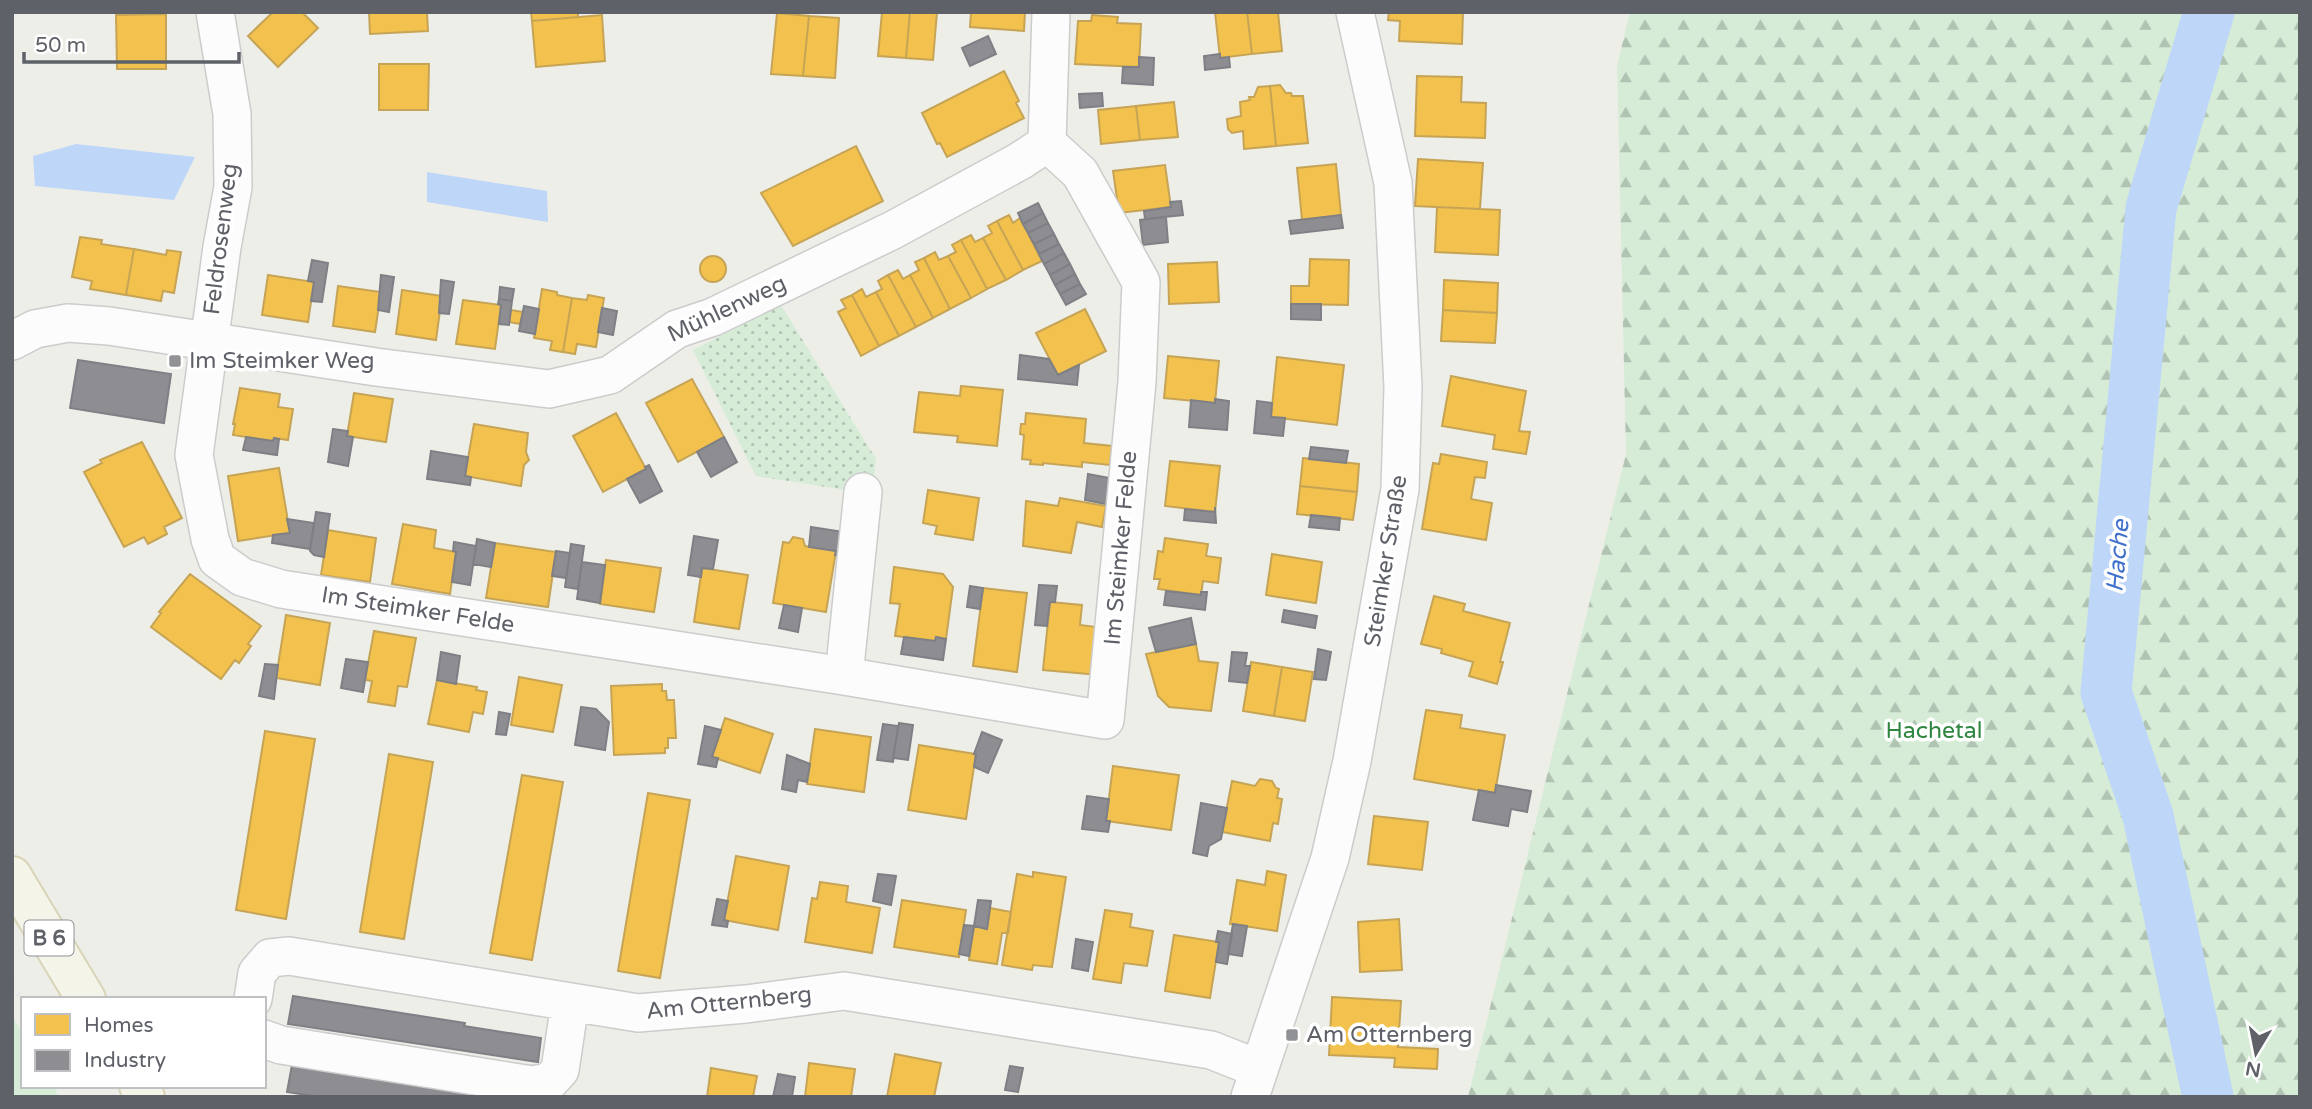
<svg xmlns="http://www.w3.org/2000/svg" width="2312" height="1109" font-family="'Varela Round',sans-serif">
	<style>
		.grass { fill: url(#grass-dots) }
		.forest { fill: url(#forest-firs) }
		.garden { fill: #d6ecd7 }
		.water { fill: #bed6f8 }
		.homes { fill: #f2c14e; stroke: #c6a456; stroke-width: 2 }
		.industry { fill: #8d8d92; stroke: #7f8085; stroke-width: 2 }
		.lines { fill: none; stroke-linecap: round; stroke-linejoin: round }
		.river { stroke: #bed6f8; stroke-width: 51 }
		.minor-casing { stroke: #cbcccb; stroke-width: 40 }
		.major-casing { stroke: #d8d4b5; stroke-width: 42 }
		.minor { stroke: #fcfcfc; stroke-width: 37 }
		.major { stroke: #f4f4e9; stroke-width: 38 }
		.rail { stroke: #e4e5e4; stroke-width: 5; stroke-dasharray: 2 9; stroke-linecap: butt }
		.poi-dot { fill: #909295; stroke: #fff; stroke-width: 2.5 }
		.labels { text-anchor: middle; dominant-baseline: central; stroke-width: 7; stroke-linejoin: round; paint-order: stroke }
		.shield { fill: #fff; stroke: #8e9095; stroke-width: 2 }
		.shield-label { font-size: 21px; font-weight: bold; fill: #5e6168 }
		.street-label { font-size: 23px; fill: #5e6168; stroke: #fff }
		.poi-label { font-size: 23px; fill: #5e6168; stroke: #fff; text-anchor: start }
		.park-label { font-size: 23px; fill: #2f8640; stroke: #fff }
		.water-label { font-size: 24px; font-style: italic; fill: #4170cd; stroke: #fff }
	</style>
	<defs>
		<pattern id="grass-dots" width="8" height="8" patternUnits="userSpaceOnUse" patternTransform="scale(1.75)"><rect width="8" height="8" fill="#d6ecd7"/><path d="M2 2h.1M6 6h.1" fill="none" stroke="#b1c3b2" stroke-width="1.8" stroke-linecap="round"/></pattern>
		<pattern id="forest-firs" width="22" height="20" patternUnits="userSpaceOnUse" patternTransform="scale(1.75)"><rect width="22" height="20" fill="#d6ecd7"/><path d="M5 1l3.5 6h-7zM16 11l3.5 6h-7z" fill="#b1c3b2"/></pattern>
	</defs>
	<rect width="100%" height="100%" fill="#eeeee9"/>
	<path class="grass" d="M 781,305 L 876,459 L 872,494 L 756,476 L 693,350 Z"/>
	<path class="forest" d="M 1630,12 L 2300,12 L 2300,1097 L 1468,1097 L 1626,454 L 1617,66 Z"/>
	<path class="garden" d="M 12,1016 L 23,1034 L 23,1086 L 53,1086 L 59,1097 L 12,1097 Z"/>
	<path class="water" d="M 76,144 L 195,157 L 174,200 L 35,186 L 33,156 Z
		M 427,172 L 547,191 L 548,222 L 427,202 Z"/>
	<path class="homes" d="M 273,12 L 302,12 L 318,28 L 278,67 L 248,36 Z
		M 369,12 L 427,12 L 428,31 L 370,34 Z
		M 531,12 L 578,12 L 578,17 L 532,21 Z
		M 882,12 L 910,12 L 906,58 L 878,56 Z
		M 910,12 L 937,12 L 933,60 L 906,58 Z
		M 971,12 L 1025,12 L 1024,31 L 970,27 Z
		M 1215,12 L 1247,12 L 1252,54 L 1220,58 Z
		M 1247,12 L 1278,12 L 1282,51 L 1252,54 Z
		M 1389,12 L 1463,12 L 1462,44 L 1399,41 L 1400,21 L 1388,20 Z
		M 777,13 L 809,16 L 803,76 L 771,74 Z
		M 166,14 L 166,69 L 117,69 L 116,15 Z
		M 602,15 L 605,61 L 536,67 L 532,21 Z
		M 1092,15 L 1118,17 L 1117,23 L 1141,24 L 1139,67 L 1075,64 L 1078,21 L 1091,21 Z
		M 809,16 L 839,18 L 835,78 L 803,76 Z
		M 379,64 L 429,64 L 428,110 L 379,110 Z
		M 1004,71 L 1019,101 L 1016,103 L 1024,118 L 947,157 L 940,143 L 937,144 L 922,113 Z
		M 1417,76 L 1462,77 L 1461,102 L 1486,103 L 1485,138 L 1415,136 Z
		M 1280,85 L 1286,93 L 1291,93 L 1292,96 L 1303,96 L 1308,143 L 1276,146 L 1270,86 Z
		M 1270,86 L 1276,146 L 1244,149 L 1243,131 L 1232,133 L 1228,129 L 1227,119 L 1241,116 L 1240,102 L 1250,100 L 1249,97 L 1254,97 L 1258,87 Z
		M 1174,102 L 1178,137 L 1140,140 L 1136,106 Z
		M 1136,106 L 1140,140 L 1101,144 L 1098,110 Z
		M 856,146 L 883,201 L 793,246 L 761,193 Z
		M 1418,159 L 1483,163 L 1480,209 L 1415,206 Z
		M 1336,164 L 1341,215 L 1302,220 L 1297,168 Z
		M 1165,165 L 1171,207 L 1119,213 L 1113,171 Z
		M 1437,207 L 1500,210 L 1498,255 L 1435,252 Z
		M 1009,215 L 1013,223 L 1020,218 L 1042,261 L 1023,270 L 997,221 Z
		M 997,221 L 1023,270 L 1006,280 L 983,238 L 992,233 L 988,226 Z
		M 971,235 L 975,242 L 983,238 L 1006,280 L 987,289 L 961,240 Z
		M 80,237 L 102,240 L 101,244 L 134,249 L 126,295 L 90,289 L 92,281 L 72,277 Z
		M 961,240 L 987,289 L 971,298 L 948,256 L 956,252 L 952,245 Z
		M 134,249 L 166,255 L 167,250 L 181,252 L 174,293 L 163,291 L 161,301 L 126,295 Z
		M 935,252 L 939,260 L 948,256 L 971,298 L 950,309 L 924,258 Z
		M700 269a13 13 0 1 1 26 0a13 13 0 1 1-26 0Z
		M 924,258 L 950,309 L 933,318 L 910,275 L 919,270 L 915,262 Z
		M 1310,259 L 1349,260 L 1348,305 L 1291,304 L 1291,286 L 1309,286 Z
		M 1217,262 L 1219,302 L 1169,304 L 1168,264 Z
		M 898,270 L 903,279 L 910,275 L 933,318 L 916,327 L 888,275 Z
		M 268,275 L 314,282 L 308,322 L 262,315 Z
		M 888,275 L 916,327 L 899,336 L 876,292 L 882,289 L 878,281 Z
		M 1444,280 L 1498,283 L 1497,313 L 1443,310 Z
		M 338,286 L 381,292 L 375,332 L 333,326 Z
		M 542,289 L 557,292 L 557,295 L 572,298 L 563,352 L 550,350 L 552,341 L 534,338 Z
		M 862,289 L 866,297 L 876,292 L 899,336 L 879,346 L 852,295 Z
		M 402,290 L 442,296 L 436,340 L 396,334 Z
		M 588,295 L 604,298 L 596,347 L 577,344 L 575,354 L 563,352 L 572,298 L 587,300 Z
		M 852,295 L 879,346 L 861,356 L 838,312 L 846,308 L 841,300 Z
		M 463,300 L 501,305 L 495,349 L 456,344 Z
		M 1085,309 L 1106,351 L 1058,375 L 1036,333 Z
		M 511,310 L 523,312 L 520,324 L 509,322 Z
		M 1443,310 L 1497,313 L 1495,343 L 1441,341 Z
		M 1168,356 L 1219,361 L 1215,403 L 1164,398 Z
		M 1277,357 L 1344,365 L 1337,425 L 1271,417 Z
		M 1451,376 L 1526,391 L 1519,431 L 1530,432 L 1526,454 L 1493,449 L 1495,435 L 1442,426 Z
		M 692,379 L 724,437 L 678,462 L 646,403 Z
		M 961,386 L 1003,390 L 997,446 L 957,442 L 958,436 L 914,432 L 919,392 L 960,396 Z
		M 240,388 L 280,394 L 278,407 L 293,409 L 288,440 L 274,438 L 273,441 L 233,435 L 235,424 L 233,424 Z
		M 354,393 L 393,399 L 386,442 L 347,436 Z
		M 616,413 L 646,469 L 603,492 L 573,436 Z
		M 1026,413 L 1086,419 L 1084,443 L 1112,446 L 1110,465 L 1082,462 L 1082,467 L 1043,463 L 1043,465 L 1030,464 L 1031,460 L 1022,459 L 1024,435 L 1020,434 L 1021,424 L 1025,424 Z
		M 474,424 L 528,433 L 526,452 L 529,460 L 524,465 L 521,486 L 465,476 Z
		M 142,442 L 182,518 L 164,527 L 167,534 L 148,544 L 144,537 L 124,547 L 84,472 L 102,463 L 100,460 Z
		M 1441,454 L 1487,462 L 1485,478 L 1475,477 L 1471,499 L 1492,503 L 1486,540 L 1422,529 L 1433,463 L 1439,464 Z
		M 1303,458 L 1359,464 L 1357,492 L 1300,486 Z
		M 1170,461 L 1220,466 L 1215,512 L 1165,506 Z
		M 279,468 L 290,533 L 238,541 L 228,476 Z
		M 1300,486 L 1357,492 L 1353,520 L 1297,514 Z
		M 928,490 L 979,498 L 973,540 L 935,534 L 937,526 L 923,523 Z
		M 1060,498 L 1106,506 L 1102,527 L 1077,522 L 1071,553 L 1023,546 L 1026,501 L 1058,506 Z
		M 403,524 L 436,530 L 434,548 L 456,552 L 450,594 L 392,584 Z
		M 328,530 L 376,538 L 370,582 L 321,575 Z
		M 793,537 L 803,539 L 805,546 L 836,551 L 826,612 L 773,603 L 783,542 L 789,543 Z
		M 1165,538 L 1208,544 L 1206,556 L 1221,558 L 1218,583 L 1203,581 L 1201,595 L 1158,589 L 1160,579 L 1154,579 L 1158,551 L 1163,552 Z
		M 495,543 L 556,552 L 548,607 L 486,598 Z
		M 1272,554 L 1322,562 L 1316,603 L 1266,595 Z
		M 606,560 L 661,568 L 654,612 L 600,604 Z
		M 894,567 L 943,574 L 953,587 L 946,639 L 936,637 L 935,641 L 895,636 L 900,604 L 890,603 Z
		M 702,568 L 748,575 L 739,629 L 694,622 Z
		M 190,574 L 261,626 L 248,644 L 251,646 L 239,663 L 235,660 L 221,679 L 151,627 L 161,613 L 159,612 Z
		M 983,588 L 1027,593 L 1017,672 L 973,666 Z
		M 1434,596 L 1465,604 L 1463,611 L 1510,623 L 1500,662 L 1503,662 L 1497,684 L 1469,676 L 1473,662 L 1441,653 L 1442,649 L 1421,644 Z
		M 1050,602 L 1082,605 L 1080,625 L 1104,628 L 1099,675 L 1043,670 Z
		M 286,615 L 330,623 L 320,685 L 276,678 Z
		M 374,631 L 416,638 L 407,687 L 398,686 L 395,706 L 368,702 L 372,681 L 365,680 Z
		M 1196,644 L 1199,661 L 1218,663 L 1211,711 L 1169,707 L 1158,696 L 1146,654 Z
		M 1251,662 L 1282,667 L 1274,716 L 1243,711 Z
		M 1282,667 L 1313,672 L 1305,721 L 1274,716 Z
		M 519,677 L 562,685 L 553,732 L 511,725 Z
		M 437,680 L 477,687 L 476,690 L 487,692 L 483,714 L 473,712 L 469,732 L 428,724 Z
		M 662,684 L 662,691 L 666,691 L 667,700 L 674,700 L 676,738 L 668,738 L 668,748 L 665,748 L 665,753 L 614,755 L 611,686 Z
		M 1426,710 L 1462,715 L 1460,728 L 1505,735 L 1495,793 L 1414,779 Z
		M 725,718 L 773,734 L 760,773 L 712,757 Z
		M 815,729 L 871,737 L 864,792 L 807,784 Z
		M 265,731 L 315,739 L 286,919 L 236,910 Z
		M 919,745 L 976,754 L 966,819 L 908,810 Z
		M 389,754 L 433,762 L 404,939 L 360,932 Z
		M 1113,766 L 1179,775 L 1171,830 L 1106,821 Z
		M 522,775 L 563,782 L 532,960 L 490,953 Z
		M 1260,779 L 1272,781 L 1276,788 L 1279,789 L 1277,798 L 1282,799 L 1278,824 L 1273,823 L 1270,841 L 1222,832 L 1232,781 L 1255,786 Z
		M 648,793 L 690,800 L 660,978 L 618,971 Z
		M 1374,816 L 1428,822 L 1422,870 L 1368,864 Z
		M 736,856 L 789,866 L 778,930 L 724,920 Z
		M 1267,871 L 1286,875 L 1277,931 L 1230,924 L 1237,880 L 1265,885 Z
		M 1033,872 L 1066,877 L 1052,967 L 1033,965 L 1032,970 L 1002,965 L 1017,874 L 1033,877 Z
		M 820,882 L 848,886 L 846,902 L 880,908 L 872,953 L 805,942 L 812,898 L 817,899 Z
		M 902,900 L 966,910 L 959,957 L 894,947 Z
		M 990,908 L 1011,912 L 1008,933 L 1002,933 L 997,964 L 969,960 L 974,926 L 987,929 Z
		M 1105,910 L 1132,914 L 1130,927 L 1153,931 L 1147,966 L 1124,963 L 1121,983 L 1093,979 Z
		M 1399,919 L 1402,970 L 1360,972 L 1358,922 Z
		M 1174,935 L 1219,942 L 1210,998 L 1165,991 Z
		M 1332,997 L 1401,1001 L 1398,1047 L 1438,1049 L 1437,1069 L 1394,1067 L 1395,1058 L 1329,1055 Z
		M 895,1054 L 941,1063 L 934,1097 L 887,1097 Z
		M 809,1063 L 855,1069 L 851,1097 L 805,1097 Z
		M 711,1068 L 757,1076 L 753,1097 L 707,1097 Z"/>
	<path class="industry" d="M 988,36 L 996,54 L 970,66 L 962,48 Z
		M 1220,54 L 1220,58 L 1229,57 L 1230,67 L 1205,70 L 1204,56 Z
		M 1139,57 L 1154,58 L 1153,85 L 1122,83 L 1123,67 L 1139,67 Z
		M 1102,93 L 1103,106 L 1080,108 L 1079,94 Z
		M 1181,201 L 1183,215 L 1145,219 L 1144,211 L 1171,207 L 1170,202 Z
		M 1038,203 L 1043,213 L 1023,224 L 1018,213 Z
		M 1043,213 L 1048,223 L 1028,233 L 1023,224 Z
		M 1341,215 L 1343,228 L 1291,234 L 1289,221 Z
		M 1166,217 L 1168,242 L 1143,245 L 1140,220 Z
		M 1048,223 L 1054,234 L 1034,244 L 1028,233 Z
		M 1054,234 L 1059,244 L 1039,254 L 1034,244 Z
		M 1059,244 L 1064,253 L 1044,264 L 1039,254 Z
		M 1064,253 L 1070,264 L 1050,275 L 1044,264 Z
		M 312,260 L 328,263 L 322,302 L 311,301 L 314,282 L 308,281 Z
		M 1070,264 L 1075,274 L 1055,285 L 1050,275 Z
		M 1075,274 L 1080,284 L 1060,294 L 1055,285 Z
		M 381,275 L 394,277 L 389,312 L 378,310 Z
		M 441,280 L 454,282 L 449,314 L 439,313 Z
		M 1080,284 L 1086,294 L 1066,305 L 1060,294 Z
		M 500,287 L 514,289 L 512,301 L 499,299 Z
		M 499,299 L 512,301 L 509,325 L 499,324 L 501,305 L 498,304 Z
		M 1291,304 L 1321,304 L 1321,320 L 1291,319 Z
		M 524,306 L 539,309 L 535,334 L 519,331 Z
		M 602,308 L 617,311 L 613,335 L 598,332 Z
		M 1020,355 L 1049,359 L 1058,375 L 1079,365 L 1077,385 L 1018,379 Z
		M 78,360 L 171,374 L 164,423 L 70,408 Z
		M 1215,399 L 1229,401 L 1227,430 L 1189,427 L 1191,400 L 1215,403 Z
		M 1257,401 L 1272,403 L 1271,417 L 1285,418 L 1283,436 L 1254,433 Z
		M 333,429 L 348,431 L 347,436 L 353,437 L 348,466 L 328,462 Z
		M 246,437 L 273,441 L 274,438 L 279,439 L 277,455 L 243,450 Z
		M 724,437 L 737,462 L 711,477 L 697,452 Z
		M 1311,447 L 1348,451 L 1346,463 L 1309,459 Z
		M 431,451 L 468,457 L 465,476 L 471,477 L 470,485 L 427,479 Z
		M 649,465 L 662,491 L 640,503 L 627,479 L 646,469 L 645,467 Z
		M 1088,474 L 1120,480 L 1116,506 L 1085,500 Z
		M 1215,507 L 1216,523 L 1184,520 L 1185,509 L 1215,512 Z
		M 316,512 L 330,514 L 324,557 L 314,555 L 310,551 Z
		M 1311,515 L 1340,518 L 1339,530 L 1309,527 Z
		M 287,519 L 314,523 L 310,549 L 272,543 L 273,535 L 290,533 Z
		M 811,527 L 844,532 L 841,555 L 835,555 L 836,551 L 809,547 Z
		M 694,536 L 718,540 L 713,569 L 702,568 L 701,577 L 688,575 Z
		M 477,539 L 495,543 L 491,567 L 473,564 Z
		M 454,542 L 476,546 L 470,585 L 452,582 L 456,552 L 453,551 Z
		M 571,544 L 584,546 L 578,589 L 565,587 Z
		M 556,551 L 570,553 L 566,578 L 552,576 Z
		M 582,562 L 605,565 L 600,603 L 577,599 Z
		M 1039,585 L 1057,586 L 1055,602 L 1050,602 L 1047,626 L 1035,625 Z
		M 970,586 L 983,588 L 980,609 L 967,607 Z
		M 1166,591 L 1201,595 L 1201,592 L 1207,592 L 1205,610 L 1164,605 Z
		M 784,605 L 802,608 L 798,632 L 779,628 Z
		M 1284,610 L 1317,616 L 1315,628 L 1282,622 Z
		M 1191,618 L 1196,644 L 1156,652 L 1149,628 Z
		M 904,637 L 935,641 L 936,637 L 946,639 L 943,660 L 901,654 Z
		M 1318,649 L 1331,652 L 1326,680 L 1314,679 Z
		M 441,652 L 460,656 L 456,684 L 437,680 Z
		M 1232,652 L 1247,653 L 1245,666 L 1250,666 L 1247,683 L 1229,681 Z
		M 346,659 L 368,662 L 363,692 L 341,688 Z
		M 265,664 L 278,665 L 274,699 L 259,696 Z
		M 581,707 L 596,709 L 609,722 L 605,750 L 575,745 Z
		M 499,712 L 510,714 L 506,735 L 496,734 Z
		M 899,723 L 913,725 L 908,760 L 893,758 Z
		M 883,724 L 898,726 L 893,762 L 877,760 Z
		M 705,726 L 721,730 L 712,757 L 718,758 L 716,767 L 698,764 Z
		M 982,732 L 1002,740 L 988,773 L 974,767 L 976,754 L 974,754 Z
		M 787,755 L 810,764 L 807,782 L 798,780 L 796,792 L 782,789 Z
		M 1496,785 L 1531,791 L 1527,812 L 1511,809 L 1508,826 L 1473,820 L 1479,790 L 1495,793 Z
		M 1087,796 L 1109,799 L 1106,821 L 1110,821 L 1108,832 L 1082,829 Z
		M 1201,803 L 1227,808 L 1221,839 L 1209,846 L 1207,856 L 1193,853 Z
		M 878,874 L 896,876 L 891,905 L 873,901 Z
		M 717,899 L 728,901 L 724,920 L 728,921 L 727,927 L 712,925 Z
		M 978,900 L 991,901 L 987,929 L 974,926 Z
		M 1233,924 L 1247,926 L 1242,956 L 1228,954 Z
		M 964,925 L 974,926 L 969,956 L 959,954 Z
		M 1218,931 L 1232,934 L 1227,964 L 1216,962 L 1219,942 L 1216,942 Z
		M 1076,939 L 1093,942 L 1088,971 L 1072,968 Z
		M 293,996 L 465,1023 L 464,1026 L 541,1038 L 538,1062 L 288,1024 Z
		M 292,1065 L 489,1097 L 319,1097 L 287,1092 Z
		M 1010,1066 L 1023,1068 L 1018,1092 L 1005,1090 Z
		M 778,1074 L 795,1077 L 792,1097 L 773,1097 Z"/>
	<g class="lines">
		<path class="river" d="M 2208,1097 L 2148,816 L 2106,692 L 2151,208 L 2209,12"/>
		<g class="minor-casing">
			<path id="minor" d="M 215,12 L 232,114 L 233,187 L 222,247 L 194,455 L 210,539 L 217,559 L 242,577 L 281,589 L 844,676 L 1105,720 L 1137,382 L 1141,282 L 1080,173 L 1047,143
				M 12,341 L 35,329 L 68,323 L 109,326 L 376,367 L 549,389 L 610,375 L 677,329 L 713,317 L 893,230 L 1020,161 L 1047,143 L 1051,12
				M 844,676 L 863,492
				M 253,999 L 257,973 L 270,958 L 289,956 L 638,1013 L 746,1004 L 844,991 L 1211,1050 L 1259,1069
				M 264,1039 L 281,1045 L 532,1085 L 549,1082 L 560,1070 L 570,1003
				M 1250,1097 L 1330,858 L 1352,761 L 1400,489 L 1403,387 L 1393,183 L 1355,12"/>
		</g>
		<g class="major-casing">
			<path id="major" d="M 12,876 L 86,999
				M 139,1086 L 145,1097"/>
		</g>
		<use href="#minor" class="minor"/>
		<use href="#major" class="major"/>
		<path class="rail" d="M 12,984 L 23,1002
			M 72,1086 L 78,1097"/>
	</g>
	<g class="poi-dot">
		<rect x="168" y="354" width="14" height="14" rx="3.5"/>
		<rect x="1285" y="1028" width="14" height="14" rx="3.5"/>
	</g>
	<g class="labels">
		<rect class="shield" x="24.5" y="920.5" width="49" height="35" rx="5"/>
		<g class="shield-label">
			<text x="49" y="938">B 6</text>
		</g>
		<g class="street-label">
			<text transform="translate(221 239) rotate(-83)">Feldrosenweg</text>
			<text transform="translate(727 309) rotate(-25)">Mühlenweg</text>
			<text transform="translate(1121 548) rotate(-85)">Im Steimker Felde</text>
			<text transform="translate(1386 561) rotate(-81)">Steimker Straße</text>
			<text transform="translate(418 610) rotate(9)">Im Steimker Felde</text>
			<text transform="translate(729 1003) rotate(-6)">Am Otternberg</text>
		</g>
		<g class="poi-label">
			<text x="189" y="361">Im Steimker Weg</text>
			<text x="1306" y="1035">Am Otternberg</text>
		</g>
		<g class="park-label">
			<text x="1934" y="731">Hachetal</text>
		</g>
		<g class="water-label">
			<text transform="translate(2118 556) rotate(-85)">Hache</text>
		</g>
	</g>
	<rect width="2312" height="1109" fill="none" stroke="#5e6168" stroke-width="28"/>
	<rect x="21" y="997" width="245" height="91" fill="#ffffff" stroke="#bfc0c3" stroke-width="2"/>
	<rect x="35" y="1014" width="35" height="21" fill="#f2c14e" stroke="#bfc0c3" stroke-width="2"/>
	<text x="84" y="1032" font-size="21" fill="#5e6168">Homes</text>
	<rect x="35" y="1050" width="35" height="21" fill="#8d8d92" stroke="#bfc0c3" stroke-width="2"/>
	<text x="84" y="1067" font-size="21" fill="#5e6168">Industry</text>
	<g transform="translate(2256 1053) rotate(190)" stroke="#ffffff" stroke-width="5" paint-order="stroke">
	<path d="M0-5L12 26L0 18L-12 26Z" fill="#5e6168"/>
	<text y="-10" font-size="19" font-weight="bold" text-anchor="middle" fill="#5e6168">N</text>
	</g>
	<path d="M24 52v10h215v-10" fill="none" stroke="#5e6168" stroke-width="3.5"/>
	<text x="35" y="52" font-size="21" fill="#5e6168" stroke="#ffffff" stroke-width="5" paint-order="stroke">50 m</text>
</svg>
